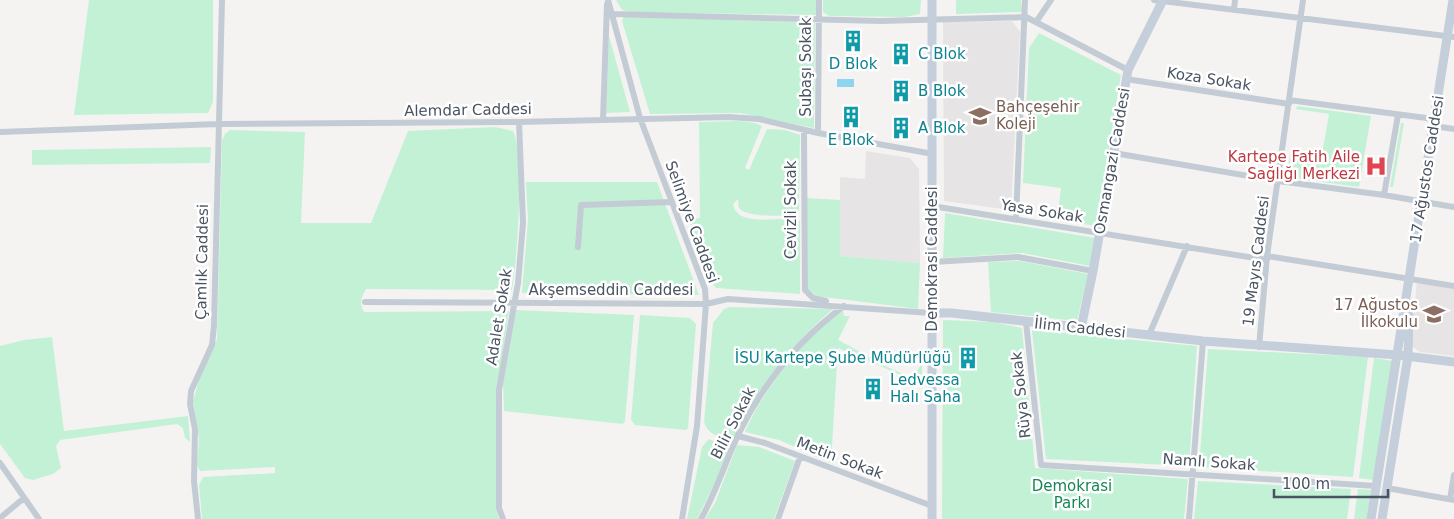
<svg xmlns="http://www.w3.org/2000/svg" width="1454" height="519" font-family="'DejaVu Sans',sans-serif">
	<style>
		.education { fill: #e6e4e4 }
		.green { fill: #c2f1d6 }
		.water { fill: #8ed6ef }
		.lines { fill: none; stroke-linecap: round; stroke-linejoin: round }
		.street { stroke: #c3ccd4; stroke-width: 6 }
		.secondary { stroke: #c5cedb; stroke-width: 9 }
		.labels { text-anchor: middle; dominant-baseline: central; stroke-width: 5; stroke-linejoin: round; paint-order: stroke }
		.culture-label { font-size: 15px; fill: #0d838f; stroke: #fff; text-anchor: start }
		.street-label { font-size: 15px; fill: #495461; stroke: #fff }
		.education-label { font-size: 15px; fill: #785e54; stroke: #fff; text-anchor: start }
		.health-label { font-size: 15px; fill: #be3a42; stroke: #fff; text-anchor: end }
		.park-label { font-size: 15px; fill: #168654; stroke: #fff }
	</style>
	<rect width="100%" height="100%" fill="#f5f3f2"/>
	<path class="education" d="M 1012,21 L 1020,32 L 1011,210 L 944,201 L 943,22 Z
		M 866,151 L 910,158 L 919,169 L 920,263 L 840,256 L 840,177 L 865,179 Z
		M 1417,282 L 1454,289 L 1454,356 L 1420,352 L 1413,347 L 1411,340 Z"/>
	<path class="green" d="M 89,0 L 213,0 L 213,102 L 208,113 L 74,115 Z
		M 616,0 L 816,0 L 816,15 L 630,12 L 622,10 Z
		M 823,0 L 921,0 L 920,14 L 905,17 L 829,16 L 823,12 Z
		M 956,0 L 1021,0 L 1022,12 L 956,14 Z
		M 624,16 L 815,23 L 814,128 L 740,113 L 650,114 L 622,21 Z
		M 1039,33 L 1121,75 L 1096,226 L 1057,220 L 1061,188 L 1023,183 L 1029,48 Z
		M 609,36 L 630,112 L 606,113 Z
		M 1297,106 L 1371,116 L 1359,187 L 1286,177 L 1291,150 L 1322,154 L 1329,114 L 1296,109 Z
		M 739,121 L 755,123 L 762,126 L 745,168 L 749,170 L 767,129 L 785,130 L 800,135 L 799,211 C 791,218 749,217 741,210 C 737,207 739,203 738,199 L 733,204 C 738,230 784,214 800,221 L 800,294 L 716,288 L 711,282 L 689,220 L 700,218 L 699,122 Z
		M 1401,123 L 1404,123 L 1393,187 L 1390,187 Z
		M 495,127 L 513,131 C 525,153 517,262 512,290 L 366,289 C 361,298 359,303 364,312 L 509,311 L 498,386 L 497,509 L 499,519 L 202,519 L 199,485 L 203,477 L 275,473 L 275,467 L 200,471 L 197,465 L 199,439 L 193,402 L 200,375 L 217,339 L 222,141 L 225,134 L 230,130 L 305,132 L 301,223 L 371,223 L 408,131 Z
		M 211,147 L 210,163 L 32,165 L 32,150 Z
		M 526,182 L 657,182 L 699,295 L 522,293 L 528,220 Z
		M 807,198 L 840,200 L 840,256 L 920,263 L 918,309 L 816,296 L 808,290 Z
		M 945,213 L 1095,238 L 1090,266 L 1022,253 L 943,258 Z
		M 1020,261 L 1088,274 L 1077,321 L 991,312 L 988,262 Z
		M 730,307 L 833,309 C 790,345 759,388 734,437 C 722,440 708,435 704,422 L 713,323 L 724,309 Z
		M 516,310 L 634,315 L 625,421 L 623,424 L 504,411 L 503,383 Z
		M 843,311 L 844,316 L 850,316 L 838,340 C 862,352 887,370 913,377 L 922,363 L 922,384 L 838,348 L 831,463 L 779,440 L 745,432 C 759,397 809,327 843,311 Z
		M 640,315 L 690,318 L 696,324 L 688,428 L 686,430 L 635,425 L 631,420 Z
		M 943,320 L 993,322 L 1022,328 L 1035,468 L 1188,479 L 1184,519 L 942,519 Z
		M 1033,330 L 1197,346 L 1189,466 L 1046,459 L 1032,331 Z
		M 52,337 L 64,431 L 188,416 L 190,442 L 185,438 L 183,428 L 177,424 L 60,440 L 56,446 L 61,468 L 53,474 L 33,480 L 25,478 L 0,444 L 0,346 L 24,340 Z
		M 1208,349 L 1368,357 L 1353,477 L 1199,467 Z
		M 1374,358 L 1393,361 L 1374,480 L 1359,478 Z
		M 709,439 L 729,448 L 718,477 L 697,519 L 687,519 L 702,447 Z
		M 737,445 L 759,447 L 795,461 L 774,519 L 705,519 L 715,503 Z
		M 1198,481 L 1351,489 L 1347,519 L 1194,519 Z
		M 1358,489 L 1371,490 L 1367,519 L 1354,519 Z"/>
	<path class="water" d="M 837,79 L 854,79 L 854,87 L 837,87 Z"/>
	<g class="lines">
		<path class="street" d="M 608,0 L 640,118 L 705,289 L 706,304 L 697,426 L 682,519
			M 1154,0 L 1454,37
			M 1234,10 L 1235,0
			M 612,14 L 881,21 L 1026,17 L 1128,70
			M 1036,22 L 1051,0
			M 1126,79 L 1289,104
			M 1289,100 L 1434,119
			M 603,120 L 607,4
			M 1434,126 L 1454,129
			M 804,130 L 805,290 L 813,298 L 826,301
			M 0,132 L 218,124 L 519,122 L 729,117 L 759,119 L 818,133 L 933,154
			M 818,133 L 819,0
			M 1114,153 L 1278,181 L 1384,195 L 1454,207
			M 1384,195 L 1398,115
			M 932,206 L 1267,260
			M 1016,219 L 1025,0
			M 578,247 L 581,205 L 672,202
			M 1267,256 L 1454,286
			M 933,262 L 1018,257 L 1093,271
			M 365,302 L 706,304 L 728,299 L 931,313
			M 1026,322 L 1041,465 L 1376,486
			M 1149,335 L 1187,246
			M 1259,347 L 1267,256 L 1303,0
			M 738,436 L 765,443 L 932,506
			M 0,463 L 39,519
			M 1387,488 L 1454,500
			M 1450,499 L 1454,475
			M 0,518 L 24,498
			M 198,519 L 194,481 L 195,429 L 190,404 L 191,391 L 212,345 L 214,326 L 222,0
			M 503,519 L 499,508 L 499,390 L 518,283 L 523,223 L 519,122
			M 701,519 C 716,492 725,463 738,435 C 763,384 798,340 844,306
			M 778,519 L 800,457
			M 1189,519 L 1203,341"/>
		<path class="secondary" d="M 931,313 L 952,313 L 1203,341 L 1398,355 L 1454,362
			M 1081,328 L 1093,271 L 1128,70 L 1163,0
			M 932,519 L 932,0
			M 1371,519 L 1453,0
			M 1382,519 L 1408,356 L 1409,314"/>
	</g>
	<defs>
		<g id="building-bare" transform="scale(1.725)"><path d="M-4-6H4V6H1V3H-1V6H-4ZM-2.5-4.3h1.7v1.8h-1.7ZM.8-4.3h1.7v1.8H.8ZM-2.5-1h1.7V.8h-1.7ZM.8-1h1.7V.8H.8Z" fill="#0f9aa8" stroke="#fff" stroke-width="2.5" paint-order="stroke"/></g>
		<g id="school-bare" transform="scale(1.725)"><path d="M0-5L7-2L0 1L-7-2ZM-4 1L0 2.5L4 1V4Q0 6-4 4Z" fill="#8d6e63" stroke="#fff" stroke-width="2.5" paint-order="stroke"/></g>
		<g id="hospital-bare" transform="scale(1.725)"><path d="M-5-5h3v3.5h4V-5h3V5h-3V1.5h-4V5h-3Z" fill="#e0444e" stroke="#fff" stroke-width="2.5" paint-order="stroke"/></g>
	</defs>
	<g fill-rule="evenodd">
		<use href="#building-bare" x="853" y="41"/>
		<use href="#building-bare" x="901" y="54"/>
		<use href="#building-bare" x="901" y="91"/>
		<use href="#school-bare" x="980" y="116"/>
		<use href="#building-bare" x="851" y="117"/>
		<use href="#building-bare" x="901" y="128"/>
		<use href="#hospital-bare" x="1376" y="166"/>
		<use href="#school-bare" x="1434" y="314"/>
		<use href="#building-bare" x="968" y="358"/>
		<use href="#building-bare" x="873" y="389"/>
	</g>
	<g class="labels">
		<g class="culture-label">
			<text x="918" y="54">C Blok</text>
			<text x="853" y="64" text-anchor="middle">D Blok</text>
			<text x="918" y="91">B Blok</text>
			<text x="918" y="128">A Blok</text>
			<text x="851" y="140" text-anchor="middle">E Blok</text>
			<text x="951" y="358" text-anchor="end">İSU Kartepe Şube Müdürlüğü</text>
			<text x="890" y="380">Ledvessa<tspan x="890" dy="17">Halı Saha</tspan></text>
		</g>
		<g class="street-label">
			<text transform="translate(806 67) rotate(-90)">Subaşı Sokak</text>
			<text transform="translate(1209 79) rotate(9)">Koza Sokak</text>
			<text transform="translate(468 110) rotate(-1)">Alemdar Caddesi</text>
			<text transform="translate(1112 161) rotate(-80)">Osmangazi Caddesi</text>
			<text transform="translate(1427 169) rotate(-81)">17 Ağustos Caddesi</text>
			<text transform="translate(791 210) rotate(-90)">Cevizli Sokak</text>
			<text transform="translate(1042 211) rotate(9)">Yasa Sokak</text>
			<text transform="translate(692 222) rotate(70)">Selimiye Caddesi</text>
			<text transform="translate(932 259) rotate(-90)">Demokrasi Caddesi</text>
			<text transform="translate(1256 261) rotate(-83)">19 Mayıs Caddesi</text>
			<text transform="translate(202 262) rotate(-89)">Çamlık Caddesi</text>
			<text x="611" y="290">Akşemseddin Caddesi</text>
			<text transform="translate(499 317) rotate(-81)">Adalet Sokak</text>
			<text transform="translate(1080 328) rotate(6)">İlim Caddesi</text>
			<text transform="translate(1021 395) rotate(-96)">Rüya Sokak</text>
			<text transform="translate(733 423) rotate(-63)">Bilir Sokak</text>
			<text transform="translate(840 458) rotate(21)">Metin Sokak</text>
			<text transform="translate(1209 462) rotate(4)">Namlı Sokak</text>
		</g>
		<g class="education-label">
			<text x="996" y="107">Bahçeşehir<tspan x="996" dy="17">Koleji</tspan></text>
			<text x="1418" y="305" text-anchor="end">17 Ağustos<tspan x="1418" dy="17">İlkokulu</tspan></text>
		</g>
		<g class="health-label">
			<text x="1360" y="157">Kartepe Fatih Aile<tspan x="1360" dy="17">Sağlığı Merkezi</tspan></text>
		</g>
		<g class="park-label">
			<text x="1072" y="486">Demokrasi<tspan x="1072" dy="17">Parkı</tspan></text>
		</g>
	</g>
	<path d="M1274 489v8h114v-8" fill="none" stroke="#495461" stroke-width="2.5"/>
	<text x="1282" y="489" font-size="15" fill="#495461" stroke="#ffffff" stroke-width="4" paint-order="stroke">100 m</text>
</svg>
